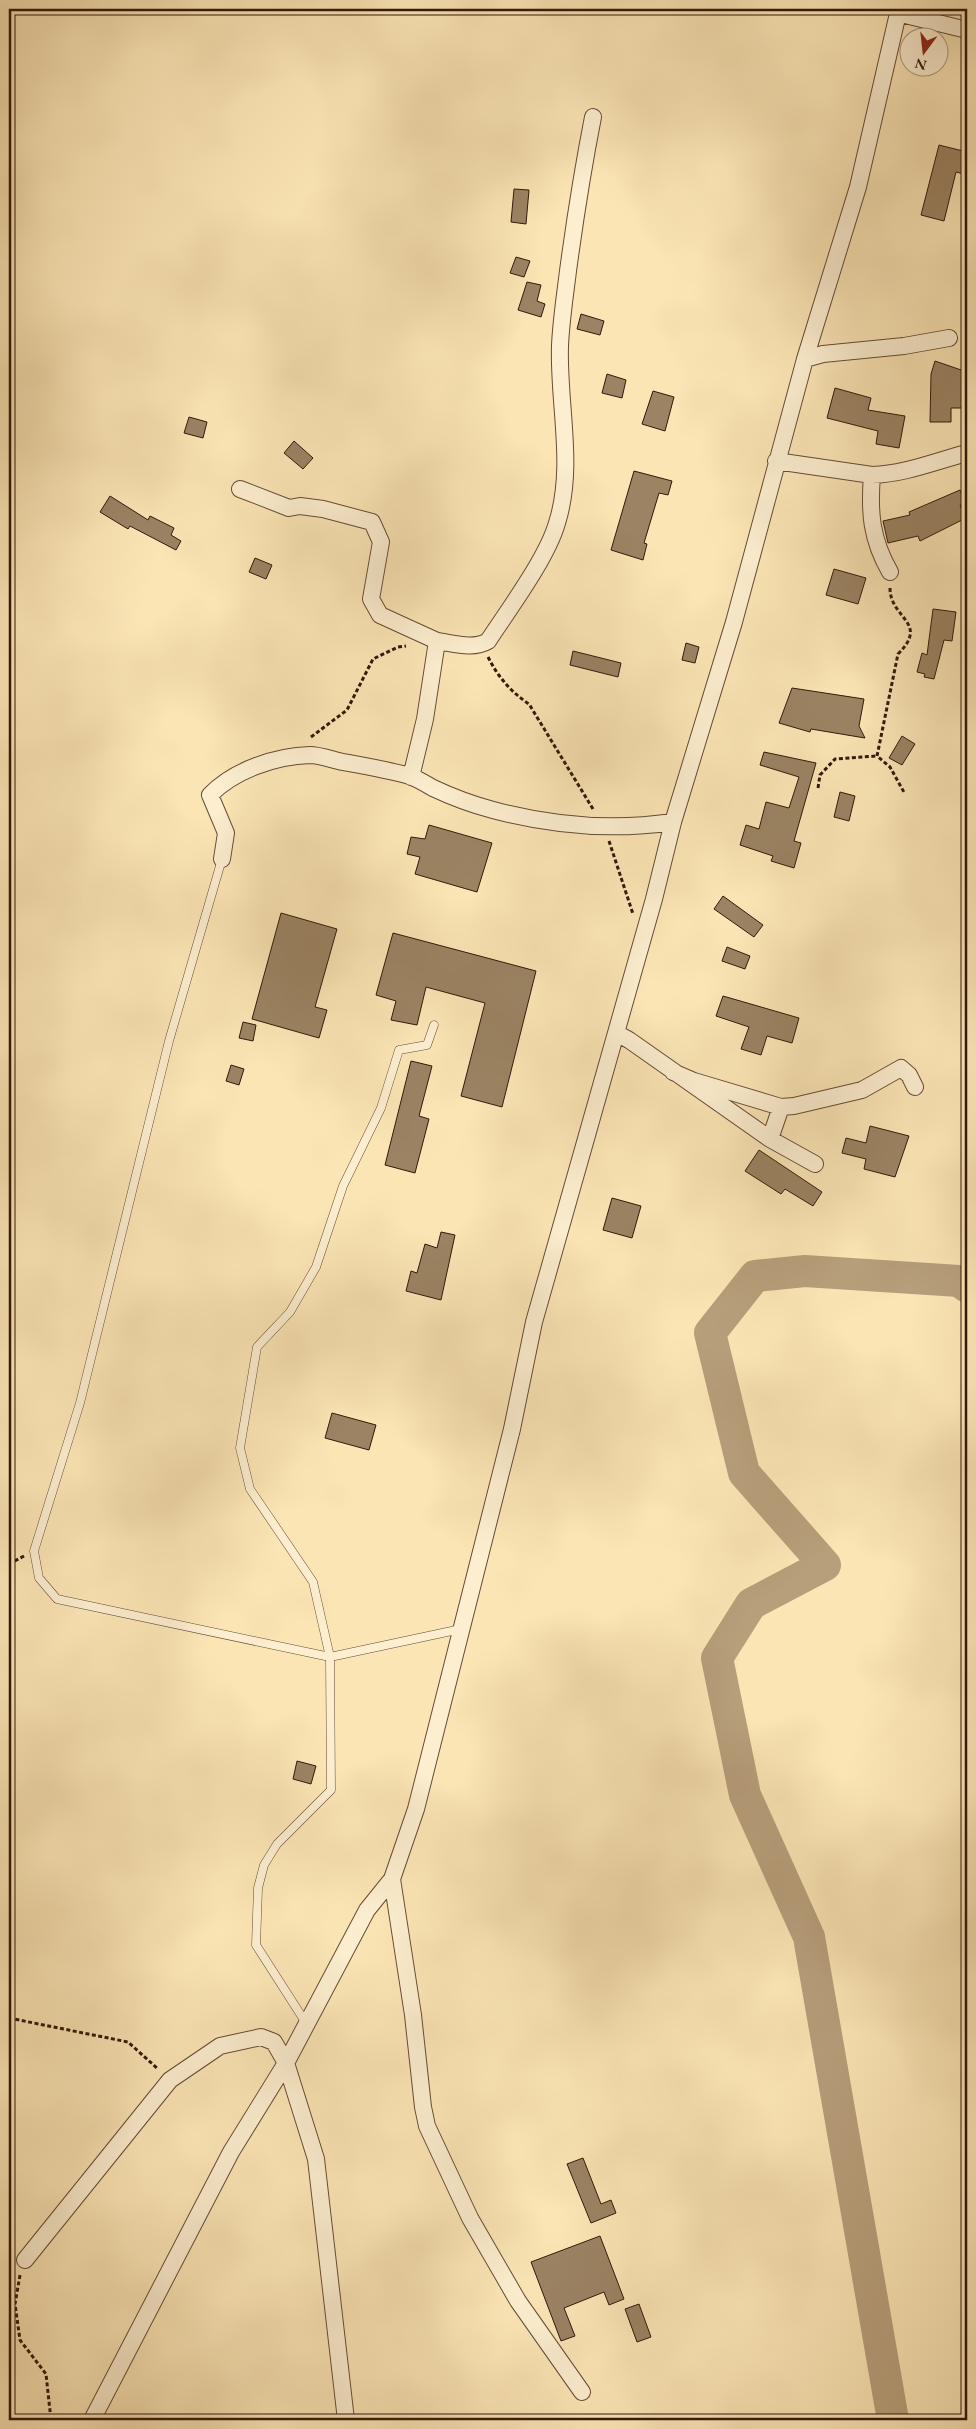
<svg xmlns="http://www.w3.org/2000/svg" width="976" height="2429" font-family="'EB Garamond',serif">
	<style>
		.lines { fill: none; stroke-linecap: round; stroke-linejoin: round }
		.river { stroke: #b79f7b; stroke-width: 32 }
		.building { fill: #9b8363; stroke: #33180a }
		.lane-casing { stroke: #654b35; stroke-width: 9 }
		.street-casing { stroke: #654b35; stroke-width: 18 }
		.path { stroke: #33180a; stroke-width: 3; stroke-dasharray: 4 2.5; stroke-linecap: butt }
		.lane { stroke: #fceecf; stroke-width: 8 }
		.street { stroke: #fceecf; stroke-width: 16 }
	</style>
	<rect width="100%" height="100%" fill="#fbe5b5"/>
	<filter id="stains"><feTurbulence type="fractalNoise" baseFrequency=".004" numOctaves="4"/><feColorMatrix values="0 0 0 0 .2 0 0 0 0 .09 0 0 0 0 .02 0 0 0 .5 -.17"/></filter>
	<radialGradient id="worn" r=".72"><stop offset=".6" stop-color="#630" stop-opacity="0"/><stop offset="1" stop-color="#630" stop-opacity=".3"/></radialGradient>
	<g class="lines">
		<path class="river" d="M 893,2420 L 809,1937 L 745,1795 L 717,1658 L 751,1604 L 825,1565 L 744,1473 L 710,1333 L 755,1276 L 805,1271 L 959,1281 L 967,1287"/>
	</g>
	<path class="building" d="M 939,145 L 967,152 L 967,175 L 956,172 L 944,221 L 921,215 Z
		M 514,189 L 529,190 L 526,224 L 511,222 Z
		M 516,257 L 530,261 L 524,277 L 510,273 Z
		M 527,282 L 541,285 L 537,301 L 545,304 L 541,317 L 518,310 Z
		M 581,314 L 604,321 L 600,335 L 577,329 Z
		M 935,361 L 967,372 L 967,408 L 951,408 L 951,422 L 930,422 L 931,374 Z
		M 607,374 L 626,380 L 622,398 L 602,393 Z
		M 835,388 L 871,398 L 868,410 L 905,416 L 899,448 L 876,444 L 878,431 L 827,418 Z
		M 653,391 L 674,397 L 665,431 L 642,424 Z
		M 189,417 L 207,422 L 203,438 L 184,433 Z
		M 294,441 L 313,458 L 303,469 L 284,453 Z
		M 634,471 L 672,481 L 668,495 L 659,493 L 644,543 L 647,544 L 643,560 L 611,550 Z
		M 960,490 L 966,503 L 960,505 L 966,518 L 920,541 L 918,536 L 888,543 L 883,521 L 910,515 L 909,512 Z
		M 110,496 L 148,520 L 150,516 L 174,528 L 171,535 L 181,541 L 176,550 L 130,526 L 128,529 L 100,512 Z
		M 255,558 L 272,565 L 266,579 L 249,572 Z
		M 834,569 L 866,578 L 858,604 L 826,595 Z
		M 933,609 L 956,612 L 952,641 L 944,640 L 934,679 L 924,677 L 925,674 L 917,672 L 922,653 L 927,655 Z
		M 686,643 L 699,647 L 695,663 L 682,660 Z
		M 573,651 L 621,663 L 618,677 L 570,665 Z
		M 792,688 L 864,699 L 859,726 L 865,738 L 811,729 L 810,732 L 779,723 Z
		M 902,736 L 915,744 L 902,765 L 889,758 Z
		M 764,752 L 816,763 L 794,841 L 801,843 L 794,868 L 771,861 L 773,856 L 740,845 L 746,825 L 759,829 L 766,802 L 789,808 L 799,777 L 760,765 Z
		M 840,792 L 855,796 L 849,821 L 834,817 Z
		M 429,825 L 492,843 L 477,892 L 415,874 L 420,857 L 407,854 L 411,837 L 425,839 Z
		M 723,896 L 763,925 L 754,937 L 714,909 Z
		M 281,913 L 337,929 L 315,1007 L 327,1010 L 319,1038 L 252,1019 Z
		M 393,933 L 536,971 L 502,1107 L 461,1096 L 485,1003 L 426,987 L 417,1025 L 391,1020 L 396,1001 L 376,995 Z
		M 727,947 L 750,956 L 745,969 L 722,961 Z
		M 723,996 L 799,1018 L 792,1043 L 767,1036 L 761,1055 L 741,1049 L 749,1027 L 716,1016 Z
		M 243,1022 L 256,1025 L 253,1041 L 239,1038 Z
		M 411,1061 L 432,1066 L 419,1116 L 429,1119 L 415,1173 L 385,1165 Z
		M 231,1065 L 244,1069 L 239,1085 L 226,1081 Z
		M 870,1126 L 909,1136 L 895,1177 L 864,1169 L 866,1159 L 842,1153 L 846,1138 L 866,1143 Z
		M 759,1150 L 822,1192 L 813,1206 L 785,1189 L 781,1194 L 745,1171 Z
		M 612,1198 L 641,1206 L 632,1238 L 603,1230 Z
		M 441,1232 L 455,1235 L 441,1300 L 406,1291 L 411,1271 L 417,1273 L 425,1244 L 437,1248 Z
		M 332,1413 L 376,1425 L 369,1450 L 325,1438 Z
		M 297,1761 L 316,1766 L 311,1784 L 293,1779 Z
		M 583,2158 L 601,2204 L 611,2200 L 616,2213 L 591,2223 L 567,2164 Z
		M 600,2236 L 624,2299 L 609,2305 L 604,2292 L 564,2308 L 575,2336 L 561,2341 L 531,2262 Z
		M 639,2304 L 651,2337 L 637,2342 L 625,2309 Z"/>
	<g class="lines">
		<g class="lane-casing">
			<path id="lane" d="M 222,859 L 169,1041 L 80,1403 L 34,1551 L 39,1578 L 57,1599 L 330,1657 L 461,1629
				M 306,2023 L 256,1945 L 258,1888 L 264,1865 L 277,1844 L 331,1790 L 330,1657 L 313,1582 L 250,1489 L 240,1448 L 257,1347 L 290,1312 L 316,1267 L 343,1186 L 381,1108 L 399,1050 L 427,1045 L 434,1025"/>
		</g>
		<g class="street-casing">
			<path id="street" d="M 897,13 L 967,30
				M 805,359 L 823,354 L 904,346 L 949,338
				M 776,461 L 872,475 C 905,474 936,461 967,453
				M 872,475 C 869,512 871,539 890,572
				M 240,489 L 289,508 L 300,506 L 323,509 L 372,522 L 381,542 L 371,599 L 380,615 L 437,641 L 425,719 L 411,777
				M 437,641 C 453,643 473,650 488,641 C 509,609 547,558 557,523 C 575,466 558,404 560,346 C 561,321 565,296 568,271 C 575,219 583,168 593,117
				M 222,859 L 226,833 L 210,795 C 234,770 276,756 310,755 C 320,755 333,760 343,762 C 365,766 388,770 410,776 C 418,779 426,784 433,788 C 452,797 474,805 493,810 C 553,826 612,831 673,822
				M 616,1033 L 629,1040 L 770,1139 L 815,1164
				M 673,1072 L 694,1081 L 781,1107 L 794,1106 L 862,1090 L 901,1068 L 909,1075 L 915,1087
				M 770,1139 L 781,1107
				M 392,1879 L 413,2015 L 423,2107 L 427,2126 L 470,2218 L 518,2301 L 582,2392
				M 25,2260 L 170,2080 L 220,2046 L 261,2037 L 274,2042 L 286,2063 L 316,2159 L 346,2420
				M 92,2420 L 231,2152 L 286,2063 L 367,1910 L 392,1879 L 416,1809 L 512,1429 L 534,1322 L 654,899 L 673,822 L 734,622 L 805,359 L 858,187 L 899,9"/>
		</g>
		<path class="path" d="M 890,588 C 890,619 930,622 898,654 L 877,756 L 890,767 L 905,794
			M 488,657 C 498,677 511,692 529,704 L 593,809
			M 311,737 L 347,710 L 373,659 L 398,647 L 406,646
			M 818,788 L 820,775 L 835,759 L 877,756
			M 609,841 L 633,914
			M 9,1564 L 24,1556
			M 9,2018 L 128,2042 L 158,2069
			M 20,2275 L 15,2304 L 20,2340 L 46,2374 L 51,2420"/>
		<use href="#lane" class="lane"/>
		<use href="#street" class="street"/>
	</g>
	<rect width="976" height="2429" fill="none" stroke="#fbe5b5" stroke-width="30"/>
	<rect x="10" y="10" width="956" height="2409" fill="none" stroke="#33180a" stroke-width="2.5"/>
	<rect x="15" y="15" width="946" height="2399" fill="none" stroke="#33180a"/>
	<g transform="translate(924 52) rotate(195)"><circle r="24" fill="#fceecf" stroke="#ac9880"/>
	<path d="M0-4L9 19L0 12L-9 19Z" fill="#8f2418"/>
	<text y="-8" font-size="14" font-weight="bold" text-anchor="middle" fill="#33180a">N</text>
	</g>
	<rect width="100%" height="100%" filter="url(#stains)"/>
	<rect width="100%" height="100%" fill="url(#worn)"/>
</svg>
